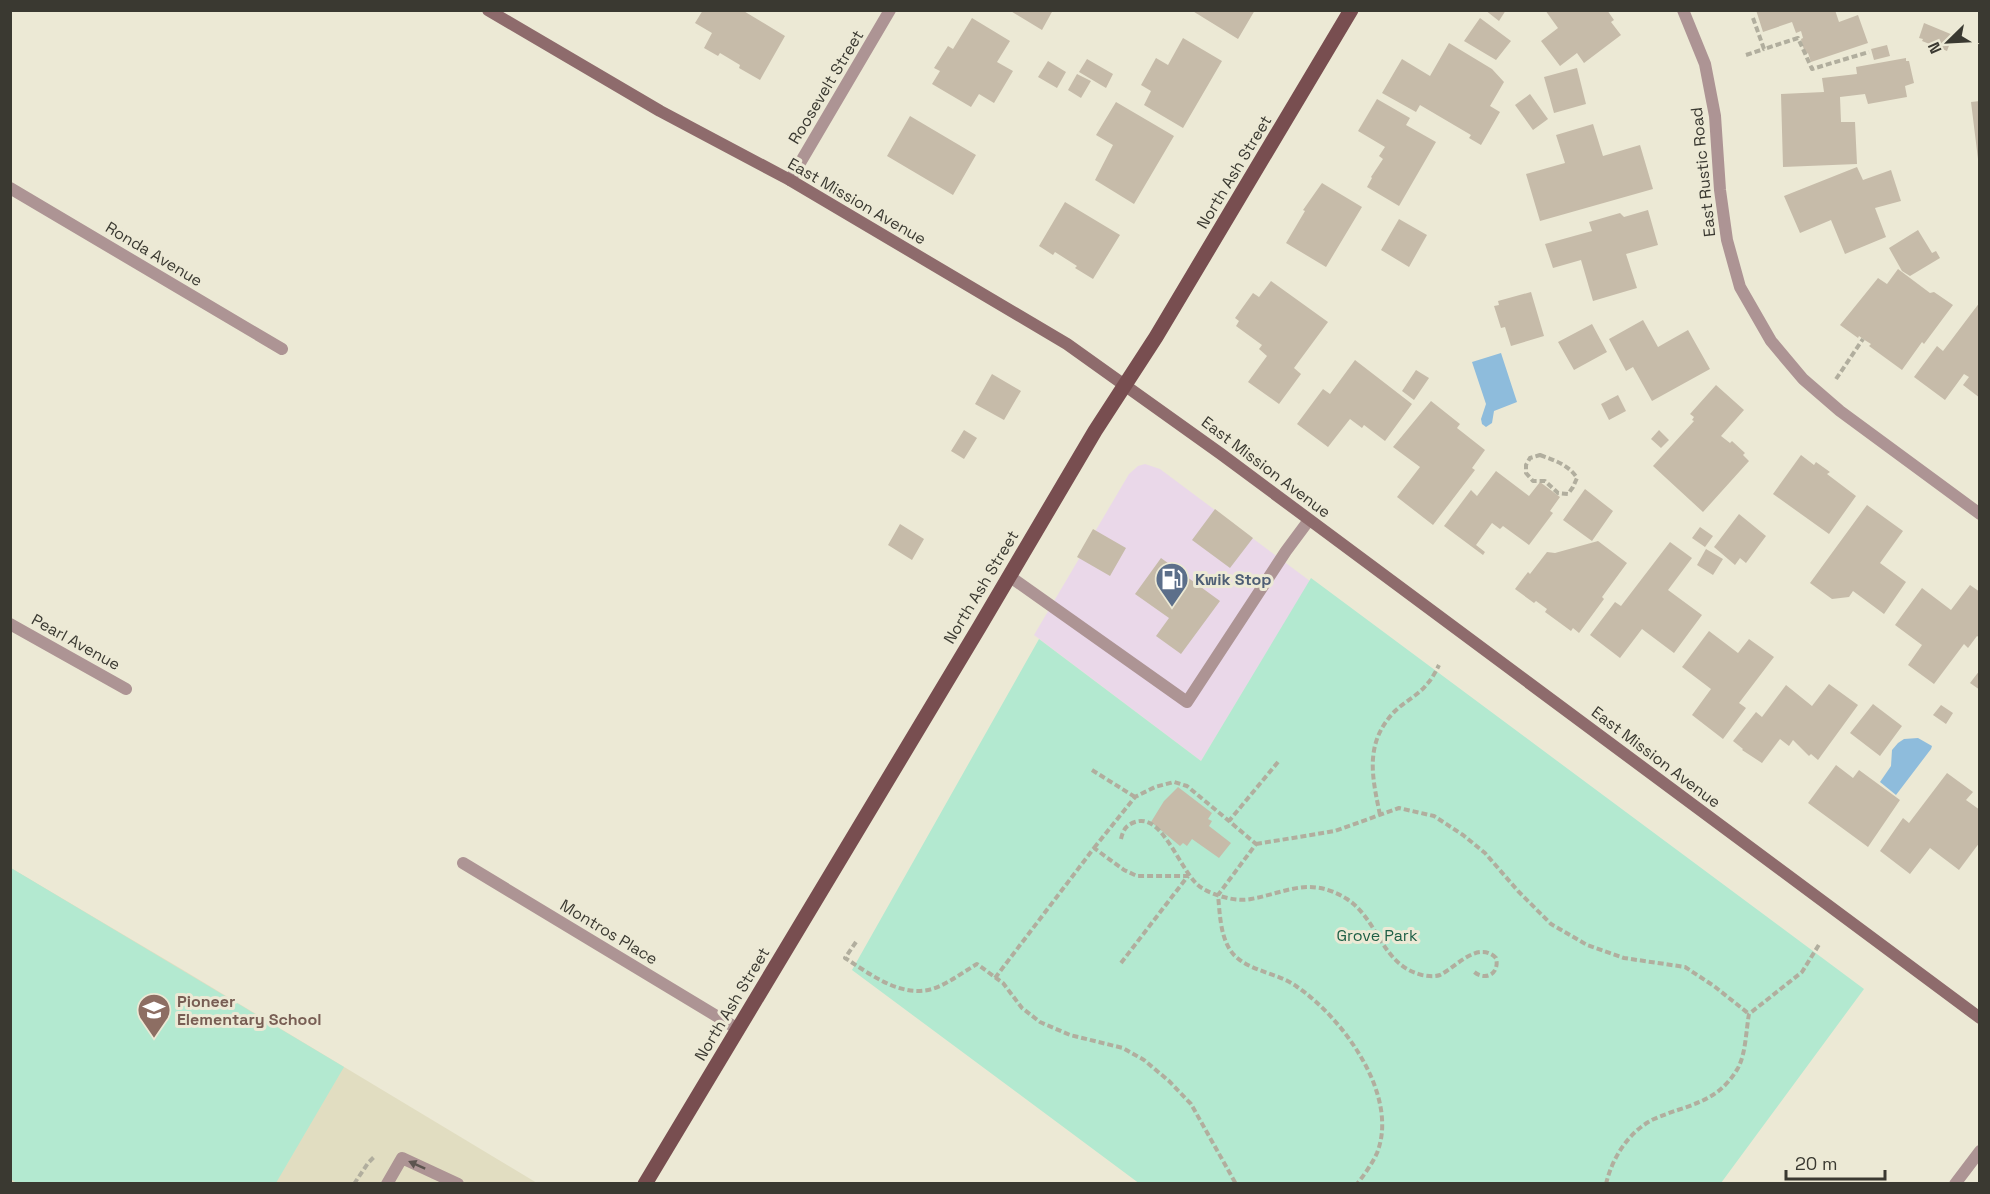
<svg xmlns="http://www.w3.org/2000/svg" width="1990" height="1194" font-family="'Space Grotesk',sans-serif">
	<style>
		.commercial { fill: #ead8e9 }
		.built { fill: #e1ddc1 }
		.green { fill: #b3e9d0 }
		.water { fill: #8ebcdc }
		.building { fill: #c6bba9 }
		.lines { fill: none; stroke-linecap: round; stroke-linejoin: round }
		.path { stroke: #b1ae9e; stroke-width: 4; stroke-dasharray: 6 3; stroke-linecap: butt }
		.lane { stroke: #ad9494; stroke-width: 12 }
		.street { stroke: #ad9494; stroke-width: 12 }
		.secondary { stroke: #8e6b6c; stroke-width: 12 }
		.primary { stroke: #784e50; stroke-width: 15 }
		.oneway { fill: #5c544f }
		.labels { text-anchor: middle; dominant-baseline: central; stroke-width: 6; stroke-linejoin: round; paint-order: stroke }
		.street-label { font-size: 16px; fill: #3a3931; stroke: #ece9d5 }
		.service-label { font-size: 16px; font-weight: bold; fill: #4e5e75; stroke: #ece9d5; text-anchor: start }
		.park-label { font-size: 16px; fill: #1e5f46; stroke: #ece9d5 }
		.education-label { font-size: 16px; font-weight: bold; fill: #785e54; stroke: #ece9d5; text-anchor: start }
	</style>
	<rect width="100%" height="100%" fill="#ece9d5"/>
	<path class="commercial" d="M 1145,464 L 1160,469 L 1310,581 L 1201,761 L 1034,635 L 1129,474 L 1138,466 Z"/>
	<path class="built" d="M 11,868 L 178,967 L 537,1183 L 11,1184 Z"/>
	<path class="green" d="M 1311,578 L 1864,989 L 1721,1183 L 1140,1184 L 852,970 L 1039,639 L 1201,761 Z
		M 11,868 L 344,1067 L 276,1183 L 18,1184 L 11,1179 Z"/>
	<path class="water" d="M 1501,353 L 1517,402 L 1494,411 L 1492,423 L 1486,427 L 1482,424 L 1481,419 L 1486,404 L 1472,362 Z
		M 1918,738 L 1932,746 L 1931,749 L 1896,795 L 1880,782 L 1891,766 L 1892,750 L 1898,743 L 1904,739 Z"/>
	<path class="building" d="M 703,10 L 742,10 L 785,36 L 760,80 L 739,68 L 740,65 L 720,53 L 718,56 L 704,48 L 712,33 L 695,23 Z
		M 1009,10 L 1053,10 L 1042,30 Z
		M 1191,10 L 1255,10 L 1238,39 Z
		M 1485,10 L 1506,10 L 1499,21 Z
		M 1545,10 L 1607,10 L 1614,20 L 1611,22 L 1621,35 L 1584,63 L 1577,53 L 1560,66 L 1541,41 L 1558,28 Z
		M 1756,10 L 1835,10 L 1839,22 L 1858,15 L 1868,43 L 1811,62 L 1808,53 L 1805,54 L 1801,39 L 1803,38 L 1801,31 L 1796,33 L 1792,22 L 1763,32 Z
		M 972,18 L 1010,41 L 997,62 L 1013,71 L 994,103 L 979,94 L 971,107 L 932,84 L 940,71 L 934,68 L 948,46 L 953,49 Z
		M 1480,18 L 1511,41 L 1496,60 L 1464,41 Z
		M 1924,23 L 1953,35 L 1947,51 L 1922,41 L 1923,39 L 1919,38 Z
		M 1183,38 L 1222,61 L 1183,128 L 1144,105 L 1151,91 L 1141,85 L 1156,58 L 1168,65 Z
		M 1449,43 L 1492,69 L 1504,82 L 1490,106 L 1500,112 L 1481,145 L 1469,138 L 1471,135 L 1420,105 L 1416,112 L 1382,93 L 1402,59 L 1430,76 Z
		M 1887,45 L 1890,56 L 1874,60 L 1871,49 Z
		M 1906,58 L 1906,61 L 1909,61 L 1914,83 L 1905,86 L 1907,97 L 1868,104 L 1865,94 L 1840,97 L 1841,122 L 1855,122 L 1857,164 L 1783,167 L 1781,94 L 1824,92 L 1822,78 L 1857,74 L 1856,67 Z
		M 1087,59 L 1113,74 L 1106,88 L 1079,72 Z
		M 1048,61 L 1066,72 L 1057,88 L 1038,77 Z
		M 1577,68 L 1586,104 L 1554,113 L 1544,77 Z
		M 1077,74 L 1091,81 L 1081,98 L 1068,90 Z
		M 1530,94 L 1548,119 L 1533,130 L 1515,105 Z
		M 1377,99 L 1410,118 L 1406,125 L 1436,142 L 1399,206 L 1367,187 L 1372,178 L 1371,177 L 1383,159 L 1379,156 L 1385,147 L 1358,131 Z
		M 1980,101 L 1980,159 L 1978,159 L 1971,102 Z
		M 1116,102 L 1174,136 L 1134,204 L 1095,180 L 1113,145 L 1096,135 Z
		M 910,116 L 976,155 L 953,195 L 887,156 Z
		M 1593,124 L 1603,156 L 1640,145 L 1653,189 L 1540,221 L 1526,174 L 1565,163 L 1556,135 Z
		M 1857,167 L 1863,180 L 1891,170 L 1901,201 L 1875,208 L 1886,237 L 1845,254 L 1831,220 L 1800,233 L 1784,196 Z
		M 1322,183 L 1362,207 L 1326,267 L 1286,243 L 1305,211 L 1303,210 Z
		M 1065,202 L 1120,235 L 1093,279 L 1075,268 L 1077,266 L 1055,252 L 1053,255 L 1039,246 Z
		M 1648,210 L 1658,245 L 1626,254 L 1637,288 L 1593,301 L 1581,260 L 1553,268 L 1545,244 L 1592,231 L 1589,222 L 1620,213 L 1624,217 Z
		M 1399,219 L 1427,235 L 1409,267 L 1381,250 Z
		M 1918,230 L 1932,253 L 1936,251 L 1940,258 L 1910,276 L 1902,271 L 1889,248 Z
		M 1898,269 L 1930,293 L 1934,292 L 1953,305 L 1924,344 L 1922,342 L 1902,370 L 1869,346 L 1871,344 L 1863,339 L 1859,336 L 1858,338 L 1840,325 L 1878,278 L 1887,284 Z
		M 1271,281 L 1328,322 L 1294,368 L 1301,374 L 1279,404 L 1248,382 L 1267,356 L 1259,349 L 1262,345 L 1236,326 L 1239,321 L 1235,318 L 1253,293 L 1259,297 Z
		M 1531,292 L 1544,336 L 1511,346 L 1505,327 L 1501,328 L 1494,306 L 1499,305 L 1498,301 Z
		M 1980,302 L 1980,398 L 1963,385 L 1969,377 L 1964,374 L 1945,400 L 1914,377 L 1937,346 L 1943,351 Z
		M 1643,320 L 1658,347 L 1688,330 L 1710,369 L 1652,401 L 1633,367 L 1626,371 L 1609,339 Z
		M 1592,324 L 1607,352 L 1574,370 L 1558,342 Z
		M 1355,360 L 1412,404 L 1385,441 L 1364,425 L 1362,428 L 1350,419 L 1328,447 L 1297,424 L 1323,389 L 1330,394 Z
		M 1416,370 L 1429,378 L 1414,400 L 1402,391 Z
		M 992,374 L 1021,391 L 1004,420 L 975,404 Z
		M 1716,385 L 1744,410 L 1721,436 L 1730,443 L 1732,441 L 1745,453 L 1743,455 L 1749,461 L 1703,512 L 1653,466 L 1694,421 L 1692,420 L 1694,417 L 1690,414 Z
		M 1618,395 L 1626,411 L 1609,420 L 1601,404 Z
		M 1431,401 L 1460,424 L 1457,428 L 1485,450 L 1472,468 L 1475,470 L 1433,525 L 1397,497 L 1420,467 L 1393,447 Z
		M 964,430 L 977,438 L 964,459 L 951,451 Z
		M 1659,430 L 1669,440 L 1661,448 L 1651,439 Z
		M 1801,455 L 1814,465 L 1816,462 L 1830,472 L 1827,474 L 1856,496 L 1829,534 L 1773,494 Z
		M 1496,471 L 1529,496 L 1540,482 L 1560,497 L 1550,511 L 1553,513 L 1529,545 L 1503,526 L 1500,529 L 1492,523 L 1476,545 L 1485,552 L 1483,555 L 1444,526 L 1471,490 L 1477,496 Z
		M 1585,489 L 1613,511 L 1592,541 L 1563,520 Z
		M 1867,505 L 1903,531 L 1880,563 L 1906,582 L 1884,614 L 1853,591 L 1849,597 L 1832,599 L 1810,583 Z
		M 1215,509 L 1253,538 L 1230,568 L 1192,540 Z
		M 1739,514 L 1766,536 L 1746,563 L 1740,558 L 1735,565 L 1714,547 Z
		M 900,524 L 924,539 L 912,560 L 888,545 Z
		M 1700,527 L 1713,536 L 1705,547 L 1692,538 Z
		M 1093,529 L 1126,548 L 1110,576 L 1077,557 Z
		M 1598,541 L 1627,563 L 1602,597 L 1604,599 L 1579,633 L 1573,628 L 1571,631 L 1545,612 L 1547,609 L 1536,601 L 1534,603 L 1515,589 L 1528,572 L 1530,574 L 1547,552 L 1555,553 Z
		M 1670,542 L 1692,558 L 1668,590 L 1702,615 L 1674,653 L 1642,629 L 1620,658 L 1590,635 L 1615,602 L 1621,606 Z
		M 1706,549 L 1723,559 L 1713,575 L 1697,565 Z
		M 1161,558 L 1220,601 L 1181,654 L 1156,636 L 1169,618 L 1135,594 Z
		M 1970,585 L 1980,592 L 1980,638 L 1977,636 L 1968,648 L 1964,644 L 1934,684 L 1908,665 L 1922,645 L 1895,625 L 1922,588 L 1951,610 Z
		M 1709,631 L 1738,653 L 1749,639 L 1774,657 L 1739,703 L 1746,708 L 1723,739 L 1692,715 L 1711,689 L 1682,667 Z
		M 1980,670 L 1980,690 L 1970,683 Z
		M 1829,684 L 1858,705 L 1818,760 L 1811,754 L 1809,756 L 1793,740 L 1789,746 L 1780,739 L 1762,763 L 1742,750 L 1743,749 L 1733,741 L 1756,712 L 1762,717 L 1786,685 L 1812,706 Z
		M 1873,704 L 1902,726 L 1880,756 L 1850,733 Z
		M 1941,705 L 1953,713 L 1946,724 L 1933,715 Z
		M 1836,765 L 1853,778 L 1859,770 L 1900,800 L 1868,847 L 1808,803 Z
		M 1947,773 L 1973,792 L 1966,800 L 1980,810 L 1980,842 L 1959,870 L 1930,848 L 1910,874 L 1880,851 L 1903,818 L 1909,823 Z
		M 1178,787 L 1212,813 L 1208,819 L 1212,821 L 1209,826 L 1231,843 L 1219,858 L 1192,839 L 1187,846 L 1183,843 L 1180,846 L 1151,822 L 1164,801 Z"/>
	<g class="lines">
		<path class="path" d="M 1753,18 L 1764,49 L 1798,38 L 1812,69 L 1869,52
			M 1746,55 L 1764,49
			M 1836,379 L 1863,339
			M 1540,455 C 1554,460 1569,465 1577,478 L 1573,487 L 1568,494 L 1558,493 L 1545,481 L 1533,481 L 1526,473 L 1526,465 L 1530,458 Z
			M 1278,762 L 1229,821 L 1256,844 L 1218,895 C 1220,914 1220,941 1235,956 C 1252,972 1278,973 1296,986 C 1342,1017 1400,1095 1377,1153 C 1372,1164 1364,1175 1357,1184
			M 1092,770 L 1135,797
			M 1380,815 C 1372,776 1364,743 1395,711 C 1405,701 1419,695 1427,684 C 1432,679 1436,671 1439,665
			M 1121,839 C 1123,830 1126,825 1135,822 C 1164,812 1181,876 1202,888 C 1215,896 1236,902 1251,899 C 1288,892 1310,876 1347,899 C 1379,920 1381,965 1422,975 C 1428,976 1434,977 1440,975 C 1456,967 1478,940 1496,958 C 1500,974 1485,982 1473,971
			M 1256,844 L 1335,831 L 1399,808 L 1434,816 L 1463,835 L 1485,853 L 1518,891 L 1551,924 L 1587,945 L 1624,958 L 1685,967 L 1714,986 L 1749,1014
			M 1094,848 L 1135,797 L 1155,787 L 1174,782 L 1187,786 L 1229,821
			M 856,942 L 845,958 C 873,976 906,1002 940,986 C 953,980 965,971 977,964 L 1003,983 L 1022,1008 L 1040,1022 L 1070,1035 L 1123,1048 L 1144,1060 L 1169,1081 L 1191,1104 L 1236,1184
			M 1121,963 L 1188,876
			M 995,978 L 1094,848 L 1124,870 L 1137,876 L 1188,876
			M 354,1184 L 368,1163 L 375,1156
			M 1606,1184 C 1612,1158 1629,1131 1654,1119 C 1688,1104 1717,1104 1738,1068 C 1746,1053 1746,1030 1749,1014 L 1802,972 L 1820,943"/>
		<path class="lane" d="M 1009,576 L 1187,702 L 1286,551 L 1309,520
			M 387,1184 L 402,1158 L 458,1184"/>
		<path class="street" d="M 1683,10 L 1705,64 L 1715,116 L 1720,190 L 1727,240 L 1740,287 L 1771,341 L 1803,379 L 1840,411 L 1980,514
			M 790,180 L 890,10
			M 10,188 L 282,349
			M 10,624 L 126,689
			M 463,863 L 738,1029
			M 1955,1184 L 1980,1151"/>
		<path class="secondary" d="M 488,10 L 660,111 L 790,180 L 1067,344 L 1221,454 L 1980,1018"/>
		<path class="primary" d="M 645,1184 L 980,626 L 1095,431 L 1156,337 L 1351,10"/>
	</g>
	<defs><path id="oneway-solid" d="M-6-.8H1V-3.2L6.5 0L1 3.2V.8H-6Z" transform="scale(1.5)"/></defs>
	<use class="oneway" href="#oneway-solid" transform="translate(417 1165) rotate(-156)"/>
	<defs>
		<g id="fuel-pin" transform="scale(1.725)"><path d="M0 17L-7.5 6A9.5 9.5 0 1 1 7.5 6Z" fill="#5c6f8a" stroke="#ece9d5"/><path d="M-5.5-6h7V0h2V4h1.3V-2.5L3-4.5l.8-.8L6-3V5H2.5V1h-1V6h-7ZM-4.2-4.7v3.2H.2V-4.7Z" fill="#fff"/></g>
		<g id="school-pin" transform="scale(1.725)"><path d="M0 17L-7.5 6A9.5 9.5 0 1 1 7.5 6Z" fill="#8d6e63" stroke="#ece9d5"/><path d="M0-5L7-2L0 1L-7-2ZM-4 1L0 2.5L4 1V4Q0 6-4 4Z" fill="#fff"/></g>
	</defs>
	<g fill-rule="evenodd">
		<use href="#fuel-pin" x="1172" y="579"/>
		<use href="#school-pin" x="154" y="1010"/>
	</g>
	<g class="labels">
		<g class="street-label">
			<text transform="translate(826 87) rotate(-59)">Roosevelt Street</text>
			<text transform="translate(1234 172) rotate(-59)">North Ash Street</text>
			<text transform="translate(1703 172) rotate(-96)">East Rustic Road</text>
			<text transform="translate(857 201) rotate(30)">East Mission Avenue</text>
			<text transform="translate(154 254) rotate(31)">Ronda Avenue</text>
			<text transform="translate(1266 467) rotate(37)">East Mission Avenue</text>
			<text transform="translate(981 587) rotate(-59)">North Ash Street</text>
			<text transform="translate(76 642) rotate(29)">Pearl Avenue</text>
			<text transform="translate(1656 757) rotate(37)">East Mission Avenue</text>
			<text transform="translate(609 932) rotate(31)">Montros Place</text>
			<text transform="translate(732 1004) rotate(-59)">North Ash Street</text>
		</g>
		<g class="service-label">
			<text x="1195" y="579">Kwik Stop</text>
		</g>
		<g class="park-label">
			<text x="1377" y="935">Grove Park</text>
		</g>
		<g class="education-label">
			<text x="177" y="1001">Pioneer<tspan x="177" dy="18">Elementary School</tspan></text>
		</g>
	</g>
	<rect width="1990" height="1194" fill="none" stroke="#3a3931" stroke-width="24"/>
	<g transform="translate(1948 42) rotate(246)" stroke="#ece9d5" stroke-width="4.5" paint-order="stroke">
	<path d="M0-4.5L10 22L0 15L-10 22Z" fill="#3a3931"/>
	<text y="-9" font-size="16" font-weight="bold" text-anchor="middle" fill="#3a3931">N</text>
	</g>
	<path d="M1786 1170v9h99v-9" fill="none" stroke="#3a3931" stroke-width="3"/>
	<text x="1795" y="1170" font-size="18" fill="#3a3931" stroke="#ece9d5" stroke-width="4.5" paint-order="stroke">20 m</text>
</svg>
